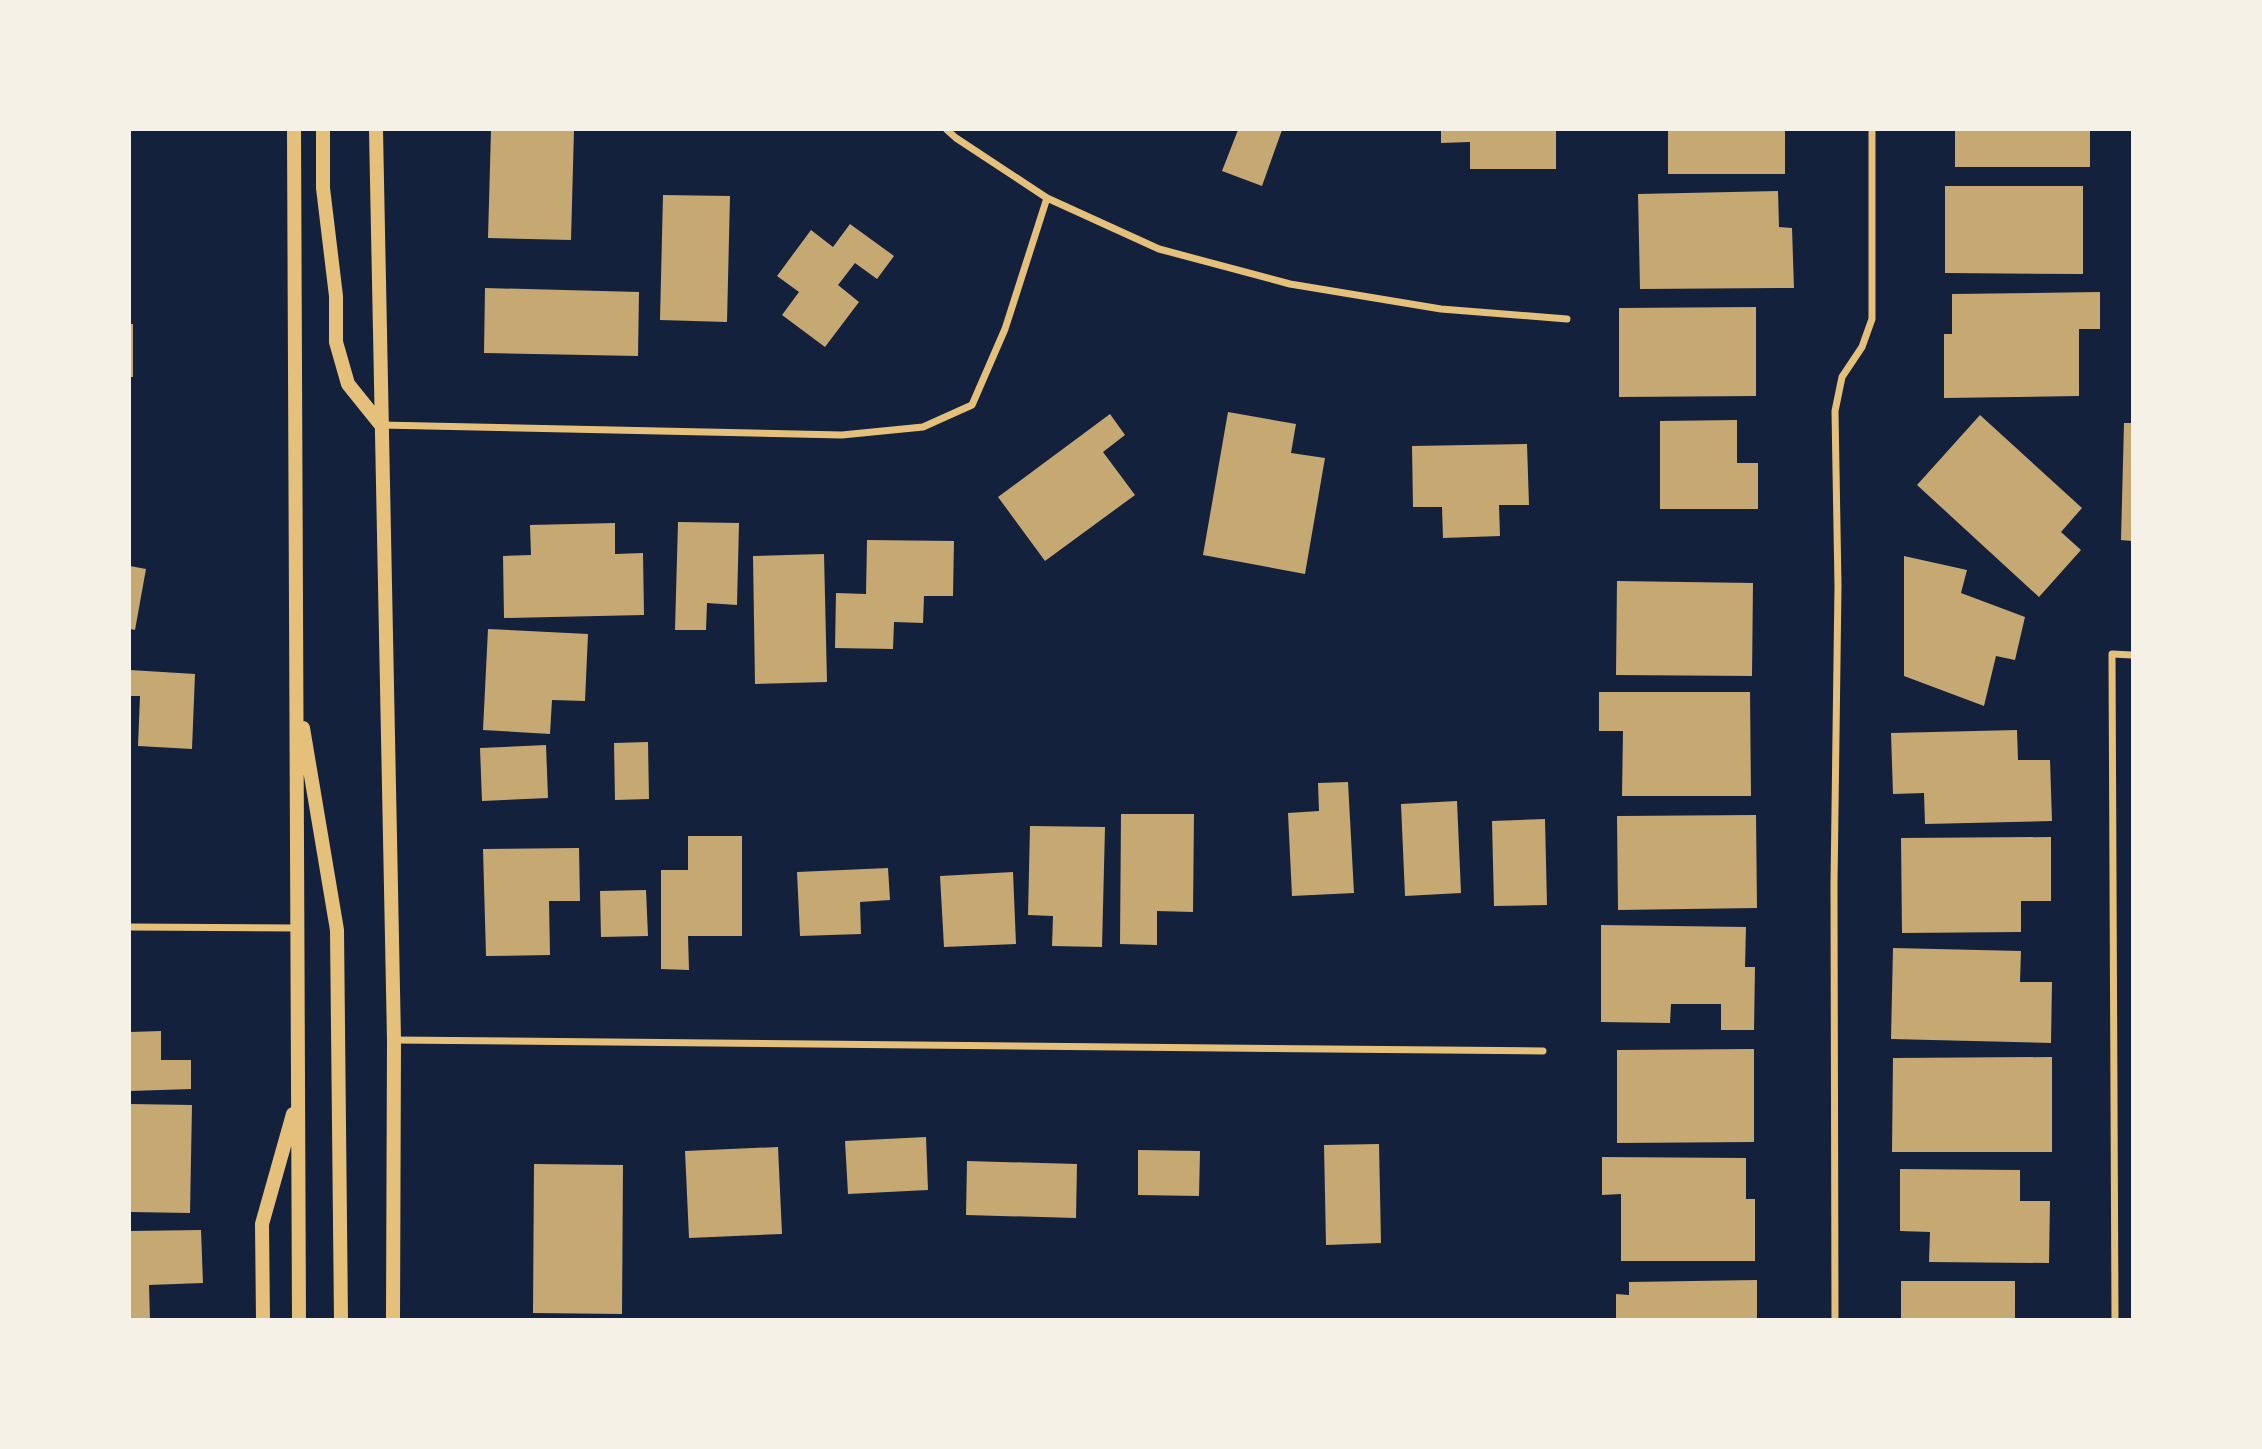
<svg xmlns="http://www.w3.org/2000/svg" width="2262" height="1449" font-family="Manrope,sans-serif">
	<style>
		.building { fill: #c6a872 }
		.lines { fill: none; stroke-linecap: round; stroke-linejoin: round }
		.minor { stroke: #e5c07b; stroke-width: 7 }
		.secondary { stroke: #e5c07b; stroke-width: 14 }
	</style>
	<rect width="100%" height="100%" fill="#14213d"/>
	<path class="building" d="M 491,130 L 574,130 L 571,240 L 488,238 Z
		M 1238,130 L 1282,130 L 1262,186 L 1222,171 Z
		M 1441,130 L 1556,130 L 1556,169 L 1470,169 L 1470,142 L 1441,143 Z
		M 1668,130 L 1785,130 L 1785,174 L 1668,174 Z
		M 1955,130 L 2090,130 L 2090,167 L 1955,167 Z
		M 1945,186 L 2083,186 L 2083,274 L 1945,273 Z
		M 1778,191 L 1779,227 L 1792,228 L 1794,288 L 1640,289 L 1638,194 Z
		M 663,195 L 730,196 L 727,322 L 660,320 Z
		M 850,224 L 894,256 L 877,279 L 855,263 L 838,285 L 859,302 L 825,347 L 782,315 L 799,292 L 777,276 L 811,230 L 833,247 Z
		M 485,288 L 639,292 L 638,356 L 484,353 Z
		M 2100,292 L 2100,329 L 2079,329 L 2079,396 L 1944,398 L 1944,334 L 1952,334 L 1952,294 Z
		M 1756,307 L 1756,396 L 1619,397 L 1619,308 Z
		M 130,324 L 133,324 L 133,377 L 130,377 Z
		M 1228,412 L 1296,424 L 1291,453 L 1325,458 L 1305,574 L 1203,555 Z
		M 1110,414 L 1125,435 L 1103,452 L 1135,495 L 1045,561 L 998,497 Z
		M 1980,415 L 2082,508 L 2061,532 L 2081,550 L 2039,597 L 1917,485 Z
		M 1737,420 L 1737,463 L 1758,463 L 1758,509 L 1660,509 L 1660,421 Z
		M 2124,423 L 2132,423 L 2132,541 L 2121,540 Z
		M 1527,444 L 1529,505 L 1499,505 L 1500,536 L 1443,538 L 1442,507 L 1413,507 L 1412,446 Z
		M 678,522 L 739,523 L 737,605 L 707,603 L 706,630 L 675,630 Z
		M 615,523 L 615,554 L 643,553 L 644,615 L 504,618 L 503,556 L 531,555 L 530,525 Z
		M 867,540 L 954,541 L 953,596 L 924,596 L 923,623 L 894,622 L 893,649 L 835,648 L 836,593 L 866,594 Z
		M 824,554 L 827,682 L 755,684 L 753,556 Z
		M 1904,556 L 1967,570 L 1961,593 L 2025,617 L 2015,660 L 1996,656 L 1984,706 L 1904,676 Z
		M 130,566 L 146,569 L 135,630 L 130,629 Z
		M 1617,581 L 1753,583 L 1752,676 L 1616,675 Z
		M 488,629 L 588,634 L 585,701 L 552,700 L 550,734 L 483,730 Z
		M 130,670 L 195,674 L 192,749 L 138,746 L 140,696 L 130,696 Z
		M 1599,692 L 1750,692 L 1751,796 L 1622,796 L 1623,731 L 1599,731 Z
		M 2017,730 L 2018,760 L 2050,760 L 2052,821 L 1925,824 L 1924,793 L 1893,794 L 1891,733 Z
		M 648,742 L 649,799 L 615,800 L 614,743 Z
		M 546,745 L 548,798 L 482,801 L 480,748 Z
		M 1348,782 L 1354,893 L 1292,896 L 1288,813 L 1319,811 L 1318,783 Z
		M 1457,801 L 1461,893 L 1405,896 L 1401,804 Z
		M 1121,814 L 1194,814 L 1193,912 L 1157,911 L 1157,945 L 1120,944 Z
		M 1756,815 L 1757,908 L 1618,910 L 1617,816 Z
		M 1545,819 L 1547,905 L 1494,906 L 1492,821 Z
		M 1030,826 L 1105,827 L 1102,947 L 1052,946 L 1053,916 L 1028,915 Z
		M 688,836 L 742,836 L 742,936 L 688,936 L 689,970 L 661,969 L 661,870 L 688,870 Z
		M 2051,837 L 2051,901 L 2021,901 L 2021,932 L 1902,933 L 1901,838 Z
		M 579,848 L 580,901 L 549,901 L 550,955 L 486,956 L 483,849 Z
		M 888,868 L 890,900 L 860,902 L 861,934 L 800,936 L 797,872 Z
		M 1013,872 L 1016,944 L 944,947 L 940,876 Z
		M 646,890 L 648,936 L 601,937 L 600,891 Z
		M 1601,925 L 1746,927 L 1745,967 L 1755,967 L 1754,1030 L 1721,1030 L 1721,1004 L 1671,1004 L 1670,1023 L 1601,1022 Z
		M 1893,948 L 2021,951 L 2020,982 L 2052,982 L 2051,1043 L 1891,1039 Z
		M 161,1031 L 161,1060 L 191,1060 L 191,1089 L 130,1091 L 130,1032 Z
		M 1754,1049 L 1754,1142 L 1617,1143 L 1617,1050 Z
		M 2052,1057 L 2052,1152 L 1892,1152 L 1893,1058 Z
		M 130,1104 L 192,1105 L 190,1213 L 130,1212 Z
		M 926,1137 L 928,1190 L 848,1194 L 845,1141 Z
		M 1379,1144 L 1381,1243 L 1326,1245 L 1324,1145 Z
		M 778,1147 L 782,1234 L 689,1238 L 685,1151 Z
		M 1138,1150 L 1200,1151 L 1199,1196 L 1138,1195 Z
		M 1602,1157 L 1746,1158 L 1746,1199 L 1755,1199 L 1755,1261 L 1621,1261 L 1621,1194 L 1602,1195 Z
		M 967,1161 L 1077,1164 L 1076,1218 L 966,1215 Z
		M 534,1164 L 623,1165 L 622,1314 L 533,1313 Z
		M 1900,1169 L 2020,1170 L 2020,1201 L 2050,1201 L 2049,1263 L 1929,1262 L 1930,1232 L 1900,1231 Z
		M 201,1230 L 203,1283 L 149,1285 L 150,1320 L 130,1320 L 130,1231 Z
		M 1757,1280 L 1757,1320 L 1616,1320 L 1616,1294 L 1629,1295 L 1629,1282 Z
		M 1901,1281 L 2015,1281 L 2015,1320 L 1901,1320 Z"/>
	<g class="lines">
		<path class="minor" d="M 947,130 L 956,138 L 1047,198 L 1159,249 L 1290,284 L 1441,309 L 1567,319
			M 381,425 L 842,435 L 923,427 L 972,405 L 1005,329 L 1047,198
			M 130,927 L 296,928
			M 394,1040 L 1543,1051
			M 1835,1320 L 1834,885 L 1838,586 L 1835,411 L 1842,377 L 1862,347 L 1872,319 L 1872,130
			M 2115,1320 L 2112,654 L 2132,655"/>
		<path class="secondary" d="M 294,130 C 298,526 296,923 299,1320
			M 323,130 L 323,188 L 336,296 L 336,342 L 348,384 L 381,425
			M 376,130 L 394,1040 L 393,1320
			M 303,728 L 337,930 L 341,1320
			M 263,1320 L 262,1224 L 293,1114"/>
	</g>
	<rect width="2262" height="1449" fill="none" stroke="#f6f1e7" stroke-width="262"/>
</svg>
